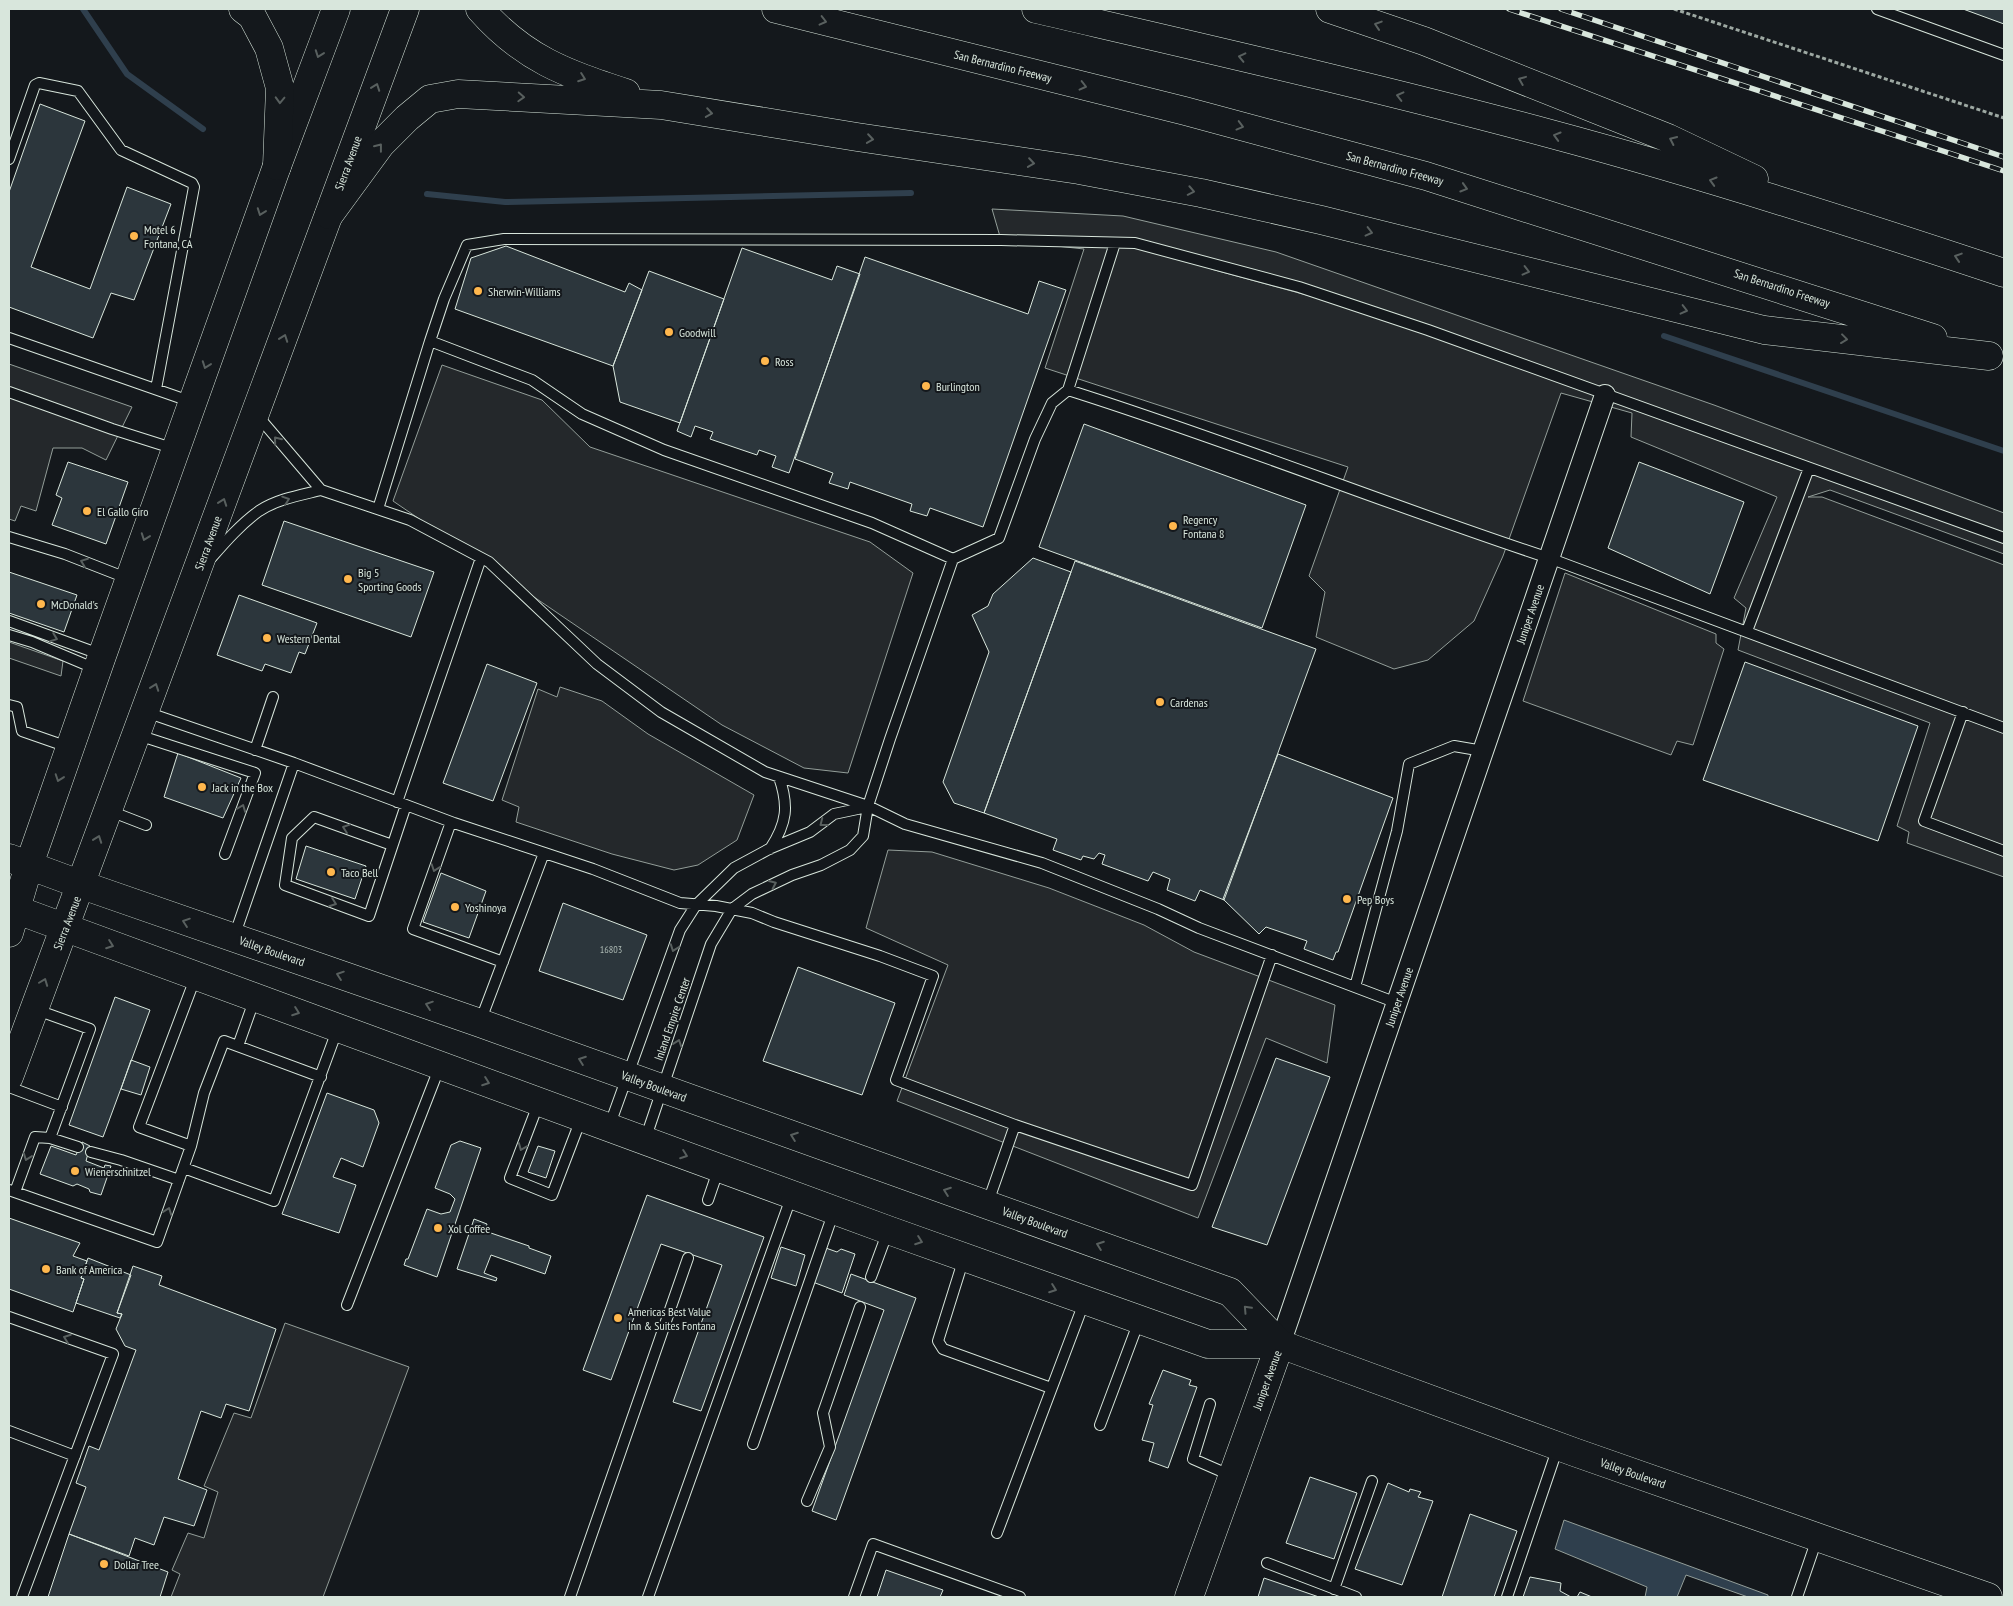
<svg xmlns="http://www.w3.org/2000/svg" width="2013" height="1606" font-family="'PT Sans Narrow',sans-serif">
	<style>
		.parking { fill: #24282b; stroke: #939e99; fill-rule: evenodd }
		.water { fill: #2f3f4d; stroke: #939e99 }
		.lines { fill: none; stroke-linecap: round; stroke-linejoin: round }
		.stream { stroke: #2f3f4d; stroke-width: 6 }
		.building { fill: #2c363c; stroke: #d8e6dc }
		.lane-casing { stroke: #d8e6dc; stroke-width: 12 }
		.street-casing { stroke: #d8e6dc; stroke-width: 22 }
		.secondary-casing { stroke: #d8e6dc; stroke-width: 29 }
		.primary-casing { stroke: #d8e6dc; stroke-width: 29 }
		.highway-casing { stroke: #d8e6dc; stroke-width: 29 }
		.path { stroke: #9da8a2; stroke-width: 3; stroke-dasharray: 4 2.5; stroke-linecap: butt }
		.lane { stroke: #14181c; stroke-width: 10 }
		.street { stroke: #14181c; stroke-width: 20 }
		.secondary { stroke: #14181c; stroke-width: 28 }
		.primary { stroke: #14181c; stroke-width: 28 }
		.highway { stroke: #14181c; stroke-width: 28 }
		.rail-casing { stroke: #d8e6dc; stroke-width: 5.5 }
		.rail { stroke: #14181c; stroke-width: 4; stroke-dasharray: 11; stroke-linecap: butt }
		.oneway { stroke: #59605f }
		.poi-dot { fill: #ffb74d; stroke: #14181c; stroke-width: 2 }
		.labels { text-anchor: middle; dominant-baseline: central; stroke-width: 4; stroke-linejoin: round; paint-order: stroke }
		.number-label { font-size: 10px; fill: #adbab4 }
		.street-label { font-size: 12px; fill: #d8e6dc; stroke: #14181c }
		.poi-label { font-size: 12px; fill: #d8e6dc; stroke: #14181c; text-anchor: start }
	</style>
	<rect width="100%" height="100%" fill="#14181c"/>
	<path class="parking" d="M 992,209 L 1123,216 L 1276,252 L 1714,405 L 2004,513 L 2004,554 L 1830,490 L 1808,497 L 1822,497 L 2004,565 L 2004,877 L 1907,843 L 1909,832 L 1897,826 L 1930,723 L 1738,650 L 1746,608 L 1734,598 L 1777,497 L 1631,437 L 1632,413 L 1561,393 L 1503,556 L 1474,621 L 1428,660 L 1394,669 L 1316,637 L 1325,592 L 1309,576 L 1348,467 L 1045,368 L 1084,249 L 1001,240 ZM 1211,268 L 1264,277 L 1310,296 L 1211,269 Z
		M 9,364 L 132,407 L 106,460 L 82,448 L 53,448 L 36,511 L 21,506 L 15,521 L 9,519 Z
		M 442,365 L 542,400 L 590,447 L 870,542 L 913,573 L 848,773 L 804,768 L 722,725 L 393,501 Z
		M 1565,573 L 1716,634 L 1716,643 L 1724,649 L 1693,745 L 1677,741 L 1671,755 L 1523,701 Z
		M 9,642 L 63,661 L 61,676 L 9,658 Z
		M 560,687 L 602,701 L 648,734 L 754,795 L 737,840 L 698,865 L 674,870 L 612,854 L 516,822 L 519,807 L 502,800 L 538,689 L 557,697 Z
		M 888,850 L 932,852 L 1049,888 L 1144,925 L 1194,952 L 1335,1005 L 1327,1063 L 1266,1038 L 1198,1218 L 897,1101 L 948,965 L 866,928 Z
		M 285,1323 L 409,1367 L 323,1597 L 171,1597 L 180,1574 L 172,1570 L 188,1533 L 204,1538 L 218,1492 L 204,1486 L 234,1413 L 251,1418 Z"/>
	<path class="water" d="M 1564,1520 L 1768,1595 L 1768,1597 L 1748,1597 L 1686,1575 L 1677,1597 L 1645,1597 L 1647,1587 L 1555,1549 Z"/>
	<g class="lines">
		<path class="stream" d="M 83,9 L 127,74 L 203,129
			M 427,194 L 505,202 L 911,193
			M 1664,336 L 2004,451"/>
	</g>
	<path class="building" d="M 1963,9 L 2004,9 L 2004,24 Z
		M 40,104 L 85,121 L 31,267 L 90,289 L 127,187 L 171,204 L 134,300 L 111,293 L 93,338 L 9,307 L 9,192 Z
		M 506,246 L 625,292 L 629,283 L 642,290 L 613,366 L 455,309 L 471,258 Z
		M 742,248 L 832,280 L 837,266 L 860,274 L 789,473 L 772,467 L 776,456 L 759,450 L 757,455 L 710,439 L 713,432 L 695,426 L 691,437 L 677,431 Z
		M 865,257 L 1028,314 L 1039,281 L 1066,290 L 983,527 L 930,508 L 927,516 L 910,511 L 912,504 L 850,482 L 848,489 L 829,483 L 833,473 L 795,459 Z
		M 649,271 L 724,299 L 680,423 L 620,402 L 613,366 Z
		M 1084,424 L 1306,505 L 1262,628 L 1039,547 Z
		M 68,462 L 128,482 L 106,544 L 52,525 L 62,498 L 56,495 Z
		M 1639,462 L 1744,502 L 1710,594 L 1608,548 Z
		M 284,521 L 434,572 L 411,637 L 262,585 Z
		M 1033,558 L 1071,572 L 984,813 L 954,803 L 943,782 L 989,652 L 972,615 L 988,606 L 993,594 Z
		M 1075,561 L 1316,649 L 1224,900 L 1200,890 L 1195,901 L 1167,890 L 1170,879 L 1153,872 L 1148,881 L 1102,864 L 1105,855 L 1099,853 L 1094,859 L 1083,856 L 1081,860 L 1053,850 L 1057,839 L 984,813 Z
		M 9,572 L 77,595 L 64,632 L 9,613 Z
		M 239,595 L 317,623 L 305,654 L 299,652 L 291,673 L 265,664 L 262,671 L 217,655 Z
		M 1745,662 L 1918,726 L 1878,841 L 1703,780 Z
		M 487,664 L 537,683 L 493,801 L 443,783 Z
		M 178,753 L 241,778 L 223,818 L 164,797 Z
		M 1278,754 L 1393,798 L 1338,952 L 1336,952 L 1333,960 L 1304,949 L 1307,941 L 1266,927 L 1259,934 L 1223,899 Z
		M 306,846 L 366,866 L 355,899 L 296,879 Z
		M 441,873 L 486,891 L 469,938 L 423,922 Z
		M 563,903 L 647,935 L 623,1000 L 539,971 Z
		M 798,967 L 895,1003 L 862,1095 L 763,1061 Z
		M 115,997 L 150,1010 L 103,1137 L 69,1125 Z
		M 1276,1058 L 1330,1077 L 1267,1245 L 1212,1227 Z
		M 131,1060 L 150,1067 L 141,1095 L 121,1089 Z
		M 327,1093 L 374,1110 L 379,1123 L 363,1167 L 341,1158 L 333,1177 L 356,1185 L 339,1233 L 282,1214 Z
		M 460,1141 L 481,1148 L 437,1277 L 404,1265 L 406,1259 L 408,1259 L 427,1209 L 441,1214 L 450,1212 L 455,1199 L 450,1194 L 435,1188 L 451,1145 Z
		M 82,1142 L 90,1146 L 86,1161 L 104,1168 L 105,1165 L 111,1166 L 101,1195 L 90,1192 L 89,1189 L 77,1184 L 73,1186 L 40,1174 L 51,1146 L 76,1155 Z
		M 538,1146 L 555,1151 L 546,1178 L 528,1172 Z
		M 647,1195 L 764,1237 L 701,1411 L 673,1402 L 722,1265 L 661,1244 L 611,1380 L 583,1370 Z
		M 9,1218 L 80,1243 L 73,1256 L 87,1261 L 81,1278 L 84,1279 L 73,1312 L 9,1289 Z
		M 474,1219 L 487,1224 L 485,1231 L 529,1246 L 529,1248 L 551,1256 L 545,1274 L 491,1255 L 484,1273 L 497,1278 L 496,1281 L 457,1269 Z
		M 781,1247 L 805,1255 L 796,1286 L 771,1278 Z
		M 823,1247 L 837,1252 L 841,1249 L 855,1254 L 842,1293 L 810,1281 Z
		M 88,1258 L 131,1275 L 117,1313 L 122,1314 L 120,1318 L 76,1303 L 84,1279 L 81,1278 Z
		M 133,1266 L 162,1276 L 159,1285 L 276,1329 L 249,1411 L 226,1404 L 221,1418 L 201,1411 L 178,1479 L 207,1490 L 194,1526 L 164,1517 L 154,1545 L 135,1538 L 129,1556 L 69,1534 L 86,1487 L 76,1483 L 89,1446 L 99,1450 L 136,1350 L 125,1346 L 116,1329 L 122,1314 L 117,1313 Z
		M 851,1274 L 916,1298 L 836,1520 L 812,1511 L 884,1310 L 844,1295 Z
		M 1163,1370 L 1191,1380 L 1189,1385 L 1197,1387 L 1168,1468 L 1149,1461 L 1154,1443 L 1142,1440 L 1153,1405 L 1149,1404 Z
		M 1310,1477 L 1357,1493 L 1334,1559 L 1286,1543 Z
		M 1388,1483 L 1409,1492 L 1410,1489 L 1421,1492 L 1418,1497 L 1433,1501 L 1402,1585 L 1355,1569 Z
		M 1470,1514 L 1517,1531 L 1494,1597 L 1442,1597 Z
		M 69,1534 L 168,1572 L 160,1597 L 48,1597 Z
		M 886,1570 L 943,1590 L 940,1597 L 877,1597 Z
		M 1530,1577 L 1561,1583 L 1560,1591 L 1571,1597 L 1523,1597 Z
		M 1264,1578 L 1319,1597 L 1258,1597 Z
		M 1580,1592 L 1592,1597 L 1577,1597 Z"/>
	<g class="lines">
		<g class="lane-casing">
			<path id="lane" d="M 1877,9 L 2004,55
				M 9,159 L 35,85 L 39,83 L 78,91 L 121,150 L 192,183 L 194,187 L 156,389
				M 9,338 L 192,402
				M 1068,390 L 1115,243
				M 9,392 L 112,429 L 175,449
				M 257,415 L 321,490 L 410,520 L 489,562 L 597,664 L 661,712 L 765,772 L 868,806 L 905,824 L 1042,863 L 1158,909 L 1199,928 L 1397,1003
				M 378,509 L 430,341
				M 9,537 L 65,554 L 129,579
				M 212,557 C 226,541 241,524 259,511 C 277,499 301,495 321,490
				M 953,559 L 999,538 L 1035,439 L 1052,403 L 1068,390 C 1230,441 1388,505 1549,558 L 2004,728
				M 9,621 L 102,655
				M 1747,631 L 1809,468
				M 9,635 L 32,642 L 96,669
				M 9,705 L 17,707 L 22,731 L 68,747
				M 146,712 L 294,763 L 454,823 L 593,869 L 680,903 L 716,906 L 752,913 L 774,922 L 880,956 L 933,976 L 896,1080 L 1015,1125 L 987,1205
				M 1963,712 L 1924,821 L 2004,851
				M 138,735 L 255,773 L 225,854
				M 255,750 L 273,697
				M 397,802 L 481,558
				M 110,811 L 146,825
				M 451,822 L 413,929 L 503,962
				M 392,845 L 314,817 L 292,838 L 285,885 L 369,916 L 406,805
				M 770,849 C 787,823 789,806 779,777
				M 234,937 L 294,763
				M 1355,987 L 1397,831 L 1409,764 L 1454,746 L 1483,751
				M 34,1009 L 90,1029 L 50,1138
				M 480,1022 L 544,853
				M 238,1046 L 255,998
				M 9,1087 L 62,1107
				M 539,1102 L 510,1178 L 552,1195 L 581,1119
				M 1015,1125 L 1192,1185 L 1272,955
				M 609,1127 L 680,930 L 696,905 L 734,868 L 769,849 L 810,832 L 834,814 L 867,807
				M 645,1140 L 711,944 L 732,909 L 752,894 L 792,875 L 821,865 L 850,850 L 863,836 L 868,806 L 890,739 L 953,559 L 872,523 L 664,450 L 582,414 L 532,380 L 430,341 L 444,299 L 467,245 L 504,239 L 1001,240 L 1135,243 L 1299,287 L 1428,330 L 2004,538
				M 191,1146 L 139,1127 L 196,976
				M 91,1152 L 121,1160 L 179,1180
				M 184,1168 L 274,1201 L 338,1028
				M 9,1190 L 157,1242 L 191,1146 L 204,1093 L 224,1041 L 321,1077
				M 15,1192 L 35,1137 L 50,1138 L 78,1147
				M 708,1200 L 719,1168
				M 964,1258 L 938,1341 L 943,1349 L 1051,1388
				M 871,1277 L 888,1231
				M 347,1305 L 440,1066
				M 9,1317 L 113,1354 L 22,1597
				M 1210,1404 L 1193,1459 L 1232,1476
				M 1100,1425 L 1139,1321
				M 9,1431 L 75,1456
				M 753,1444 L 834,1211
				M 807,1501 L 830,1447 L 823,1413 L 860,1307
				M 997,1533 L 1085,1300
				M 1267,1563 L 1356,1597
				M 1334,1589 L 1372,1481
				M 570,1597 L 688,1258
				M 648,1597 L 792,1195
				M 854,1597 L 873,1544 L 1020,1597
				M 1507,1597 L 1558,1447
				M 1797,1597 L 1817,1539"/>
		</g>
		<g class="street-casing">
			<path id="street" d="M 1280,1344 L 1605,395"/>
		</g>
		<g class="secondary-casing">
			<path id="secondary" d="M 1189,1597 L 1280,1344"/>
		</g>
		<g class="primary-casing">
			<path id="primary" d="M 9,858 L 82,885 L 480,1023 L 1230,1292 L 1280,1344
				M 9,907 L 888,1230 L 1208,1344 L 1280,1344 L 1574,1452 L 1988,1597
				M 9,933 L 29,865 L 102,656 L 277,166 L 336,9
				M 9,1077 L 405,9"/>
		</g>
		<g class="highway-casing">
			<path id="highway" d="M 243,9 L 252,16 L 269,48 L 280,88 L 277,166
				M 480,9 C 524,59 565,73 626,93
				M 776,9 L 1185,111 L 1426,176 L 1933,338
				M 1036,9 C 1208,49 1380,88 1551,134 C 1704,175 1854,223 2004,273
				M 1330,9 L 1424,41 L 1668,138 L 1754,179
				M 329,215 L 381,144 L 407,118 L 430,99 L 458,94 L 661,105 L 857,137 L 1079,170 L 1201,193 L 1321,220 L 1764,330 L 1989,356"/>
		</g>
		<path class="path" d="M 1674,9 L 2004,118"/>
		<use href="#lane" class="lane"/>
		<use href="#street" class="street"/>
		<use href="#secondary" class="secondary"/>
		<use href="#primary" class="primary"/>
		<use href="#highway" class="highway"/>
		<g class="rail-casing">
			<path id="rail" d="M 1509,9 L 2004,171
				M 1561,9 L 2004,157"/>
		</g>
		<use href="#rail" class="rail"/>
	</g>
	<defs><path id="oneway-chevron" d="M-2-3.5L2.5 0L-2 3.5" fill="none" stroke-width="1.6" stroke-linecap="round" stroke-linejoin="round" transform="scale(1.25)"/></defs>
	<g class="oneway">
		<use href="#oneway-chevron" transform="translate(823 21) rotate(14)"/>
		<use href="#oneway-chevron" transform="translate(1378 25) rotate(-162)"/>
		<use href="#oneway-chevron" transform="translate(319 54) rotate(110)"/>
		<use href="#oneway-chevron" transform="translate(1242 57) rotate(-167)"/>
		<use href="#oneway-chevron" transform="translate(582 78) rotate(20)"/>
		<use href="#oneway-chevron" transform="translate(1522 80) rotate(-158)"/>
		<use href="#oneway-chevron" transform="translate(1083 86) rotate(14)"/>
		<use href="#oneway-chevron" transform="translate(376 87) rotate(-70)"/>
		<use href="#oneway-chevron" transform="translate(1400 96) rotate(-166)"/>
		<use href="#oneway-chevron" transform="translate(521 97) rotate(3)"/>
		<use href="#oneway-chevron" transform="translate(280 100) rotate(92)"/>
		<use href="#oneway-chevron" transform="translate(709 113) rotate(9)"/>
		<use href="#oneway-chevron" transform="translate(1240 126) rotate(15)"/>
		<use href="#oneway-chevron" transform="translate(1557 136) rotate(-164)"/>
		<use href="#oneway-chevron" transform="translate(870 139) rotate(8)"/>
		<use href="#oneway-chevron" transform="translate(1673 140) rotate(-155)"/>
		<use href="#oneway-chevron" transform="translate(379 147) rotate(-52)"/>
		<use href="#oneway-chevron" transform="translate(1031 163) rotate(8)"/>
		<use href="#oneway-chevron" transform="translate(1713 181) rotate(-164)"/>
		<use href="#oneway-chevron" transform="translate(1464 188) rotate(17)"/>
		<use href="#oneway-chevron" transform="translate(1191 191) rotate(11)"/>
		<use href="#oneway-chevron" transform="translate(261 212) rotate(110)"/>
		<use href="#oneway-chevron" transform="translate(1369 232) rotate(14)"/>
		<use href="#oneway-chevron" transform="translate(1958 257) rotate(-162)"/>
		<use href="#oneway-chevron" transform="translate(1526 271) rotate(14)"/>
		<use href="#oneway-chevron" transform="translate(1684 310) rotate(14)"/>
		<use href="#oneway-chevron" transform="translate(284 338) rotate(-70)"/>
		<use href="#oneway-chevron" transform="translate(1844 339) rotate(7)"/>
		<use href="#oneway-chevron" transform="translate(206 365) rotate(110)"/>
		<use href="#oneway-chevron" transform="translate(277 440) rotate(-129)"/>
		<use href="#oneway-chevron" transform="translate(286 500) rotate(-19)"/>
		<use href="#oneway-chevron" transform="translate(223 502) rotate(-70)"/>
		<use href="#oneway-chevron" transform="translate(145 537) rotate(110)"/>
		<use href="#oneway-chevron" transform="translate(84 562) rotate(-159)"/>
		<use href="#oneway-chevron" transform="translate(54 638) rotate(21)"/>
		<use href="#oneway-chevron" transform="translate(155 687) rotate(-70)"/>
		<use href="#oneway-chevron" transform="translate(59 778) rotate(109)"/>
		<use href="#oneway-chevron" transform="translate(242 808) rotate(-69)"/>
		<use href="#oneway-chevron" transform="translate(823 823) rotate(142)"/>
		<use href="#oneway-chevron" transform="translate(346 828) rotate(-161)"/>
		<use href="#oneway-chevron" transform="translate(98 839) rotate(-70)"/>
		<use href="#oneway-chevron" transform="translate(435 868) rotate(109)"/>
		<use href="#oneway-chevron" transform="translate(773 884) rotate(-25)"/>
		<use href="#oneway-chevron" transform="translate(333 903) rotate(20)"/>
		<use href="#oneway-chevron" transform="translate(186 922) rotate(-161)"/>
		<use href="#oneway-chevron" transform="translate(110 945) rotate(20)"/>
		<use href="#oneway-chevron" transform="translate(674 948) rotate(110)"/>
		<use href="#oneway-chevron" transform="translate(340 975) rotate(-161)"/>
		<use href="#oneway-chevron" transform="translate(44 982) rotate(-69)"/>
		<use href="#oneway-chevron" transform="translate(429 1005) rotate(-161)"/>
		<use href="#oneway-chevron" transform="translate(296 1012) rotate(20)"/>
		<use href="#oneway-chevron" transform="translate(678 1043) rotate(-71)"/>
		<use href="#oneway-chevron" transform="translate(582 1060) rotate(-160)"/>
		<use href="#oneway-chevron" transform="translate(486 1082) rotate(20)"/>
		<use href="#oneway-chevron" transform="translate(794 1136) rotate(-160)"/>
		<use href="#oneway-chevron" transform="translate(522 1147) rotate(112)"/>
		<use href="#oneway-chevron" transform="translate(684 1155) rotate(20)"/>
		<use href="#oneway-chevron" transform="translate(27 1157) rotate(110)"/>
		<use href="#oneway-chevron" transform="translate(947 1191) rotate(-160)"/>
		<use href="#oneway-chevron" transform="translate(168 1211) rotate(-70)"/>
		<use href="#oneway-chevron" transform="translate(919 1241) rotate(20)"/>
		<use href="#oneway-chevron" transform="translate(1100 1245) rotate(-160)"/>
		<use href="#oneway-chevron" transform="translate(1053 1289) rotate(20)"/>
		<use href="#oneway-chevron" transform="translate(1247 1309) rotate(-133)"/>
		<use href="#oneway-chevron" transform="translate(67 1338) rotate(-160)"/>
	</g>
	<g class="poi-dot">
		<circle cx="134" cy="236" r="5"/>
		<circle cx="478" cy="291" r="5"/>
		<circle cx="669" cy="332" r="5"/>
		<circle cx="765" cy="361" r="5"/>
		<circle cx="926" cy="386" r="5"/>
		<circle cx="87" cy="511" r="5"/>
		<circle cx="1173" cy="526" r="5"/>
		<circle cx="348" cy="579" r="5"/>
		<circle cx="41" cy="604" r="5"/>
		<circle cx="267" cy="638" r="5"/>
		<circle cx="1160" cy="702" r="5"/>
		<circle cx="202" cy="787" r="5"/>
		<circle cx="331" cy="872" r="5"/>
		<circle cx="1347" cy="899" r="5"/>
		<circle cx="455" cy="907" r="5"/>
		<circle cx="75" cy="1171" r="5"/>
		<circle cx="438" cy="1228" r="5"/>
		<circle cx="46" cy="1269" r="5"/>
		<circle cx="618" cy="1318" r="5"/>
		<circle cx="104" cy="1564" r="5"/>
	</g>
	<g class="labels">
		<g class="number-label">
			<text x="611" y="949">16803</text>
		</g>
		<g class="street-label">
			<text transform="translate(1003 66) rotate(14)">San Bernardino Freeway</text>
			<text transform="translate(348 163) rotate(-70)">Sierra Avenue</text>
			<text transform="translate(1395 168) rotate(15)">San Bernardino Freeway</text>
			<text transform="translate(1782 288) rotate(18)">San Bernardino Freeway</text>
			<text transform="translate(208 543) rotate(-70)">Sierra Avenue</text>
			<text transform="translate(1530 614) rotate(-71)">Juniper Avenue</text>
			<text transform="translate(67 923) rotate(-69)">Sierra Avenue</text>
			<text transform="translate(272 951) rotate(19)">Valley Boulevard</text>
			<text transform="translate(1399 997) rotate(-71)">Juniper Avenue</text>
			<text transform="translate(672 1019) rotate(-71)">Inland Empire Center</text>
			<text transform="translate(654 1086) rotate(20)">Valley Boulevard</text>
			<text transform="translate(1035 1222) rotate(20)">Valley Boulevard</text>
			<text transform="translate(1267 1380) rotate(-70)">Juniper Avenue</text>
			<text transform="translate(1633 1473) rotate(19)">Valley Boulevard</text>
		</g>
		<g class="poi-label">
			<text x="144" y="229">Motel 6<tspan x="144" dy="14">Fontana, CA</tspan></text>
			<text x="488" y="291">Sherwin-Williams</text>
			<text x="679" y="332">Goodwill</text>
			<text x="775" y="361">Ross</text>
			<text x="936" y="386">Burlington</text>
			<text x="97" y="511">El Gallo Giro</text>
			<text x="1183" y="519">Regency<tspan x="1183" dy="14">Fontana 8</tspan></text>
			<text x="358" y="572">Big 5<tspan x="358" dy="14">Sporting Goods</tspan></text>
			<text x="51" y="604">McDonald's</text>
			<text x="277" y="638">Western Dental</text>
			<text x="1170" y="702">Cardenas</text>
			<text x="212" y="787">Jack in the Box</text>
			<text x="341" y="872">Taco Bell</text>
			<text x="1357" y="899">Pep Boys</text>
			<text x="465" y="907">Yoshinoya</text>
			<text x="85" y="1171">Wienerschnitzel</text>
			<text x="448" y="1228">Xol Coffee</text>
			<text x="56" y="1269">Bank of America</text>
			<text x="628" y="1311">Americas Best Value<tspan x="628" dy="14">Inn &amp; Suites Fontana</tspan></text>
			<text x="114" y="1564">Dollar Tree</text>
		</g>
	</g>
	<rect width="2013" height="1606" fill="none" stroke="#d8e6dc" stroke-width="20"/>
</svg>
